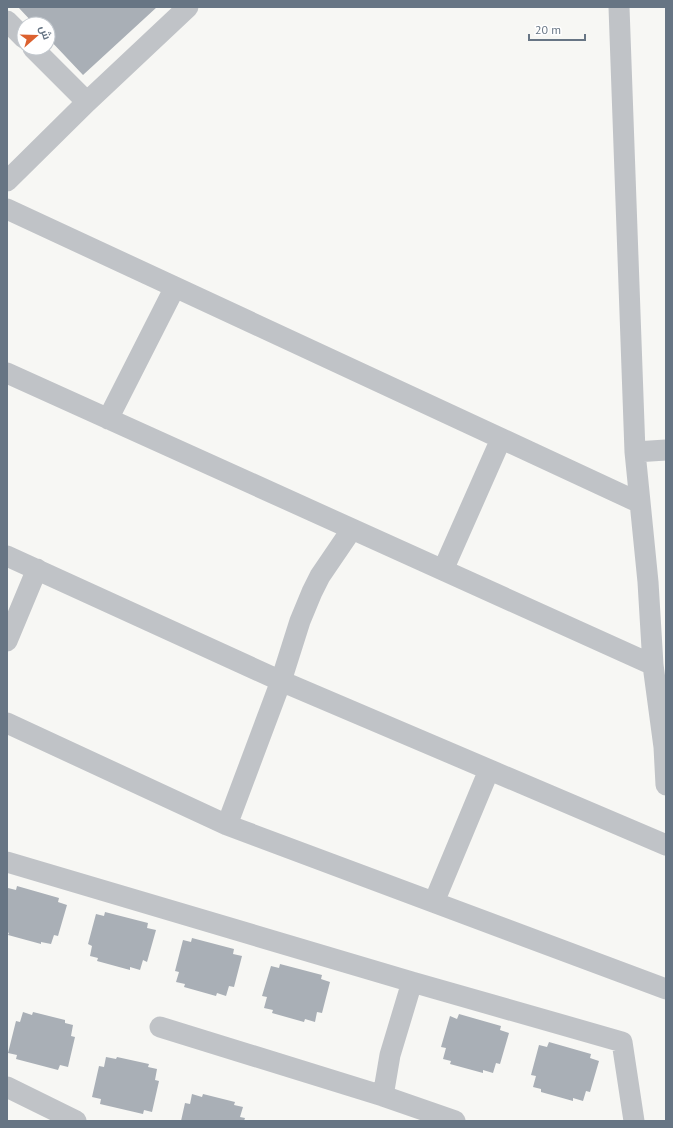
<svg xmlns="http://www.w3.org/2000/svg" width="673" height="1128" font-family="'PT Sans',Cairo,sans-serif">
	<style>
		.building { fill: #a9afb6 }
		.lines { fill: none; stroke-linecap: round; stroke-linejoin: round }
		.minor { stroke: #c0c3c7; stroke-width: 21 }
	</style>
	<rect width="100%" height="100%" fill="#f7f7f4"/>
	<path class="building" d="M 18,7 L 157,7 L 83,75 L 48,38 L 48,24 L 34,24 Z
		M 17,886 L 59,898 L 58,902 L 67,905 L 58,936 L 54,935 L 51,944 L 41,942 L 41,944 L 8,935 L 9,933 L 7,932 L 7,891 L 8,888 L 16,890 Z
		M 105,912 L 148,923 L 147,928 L 156,930 L 147,962 L 143,960 L 140,970 L 130,967 L 130,970 L 97,961 L 98,958 L 90,956 L 92,946 L 88,944 L 96,914 L 104,916 Z
		M 192,938 L 234,949 L 233,954 L 242,956 L 234,987 L 229,986 L 226,996 L 217,993 L 216,996 L 184,987 L 185,984 L 176,982 L 179,972 L 175,971 L 183,940 L 191,942 Z
		M 280,964 L 322,975 L 321,979 L 330,982 L 322,1013 L 317,1012 L 315,1022 L 305,1019 L 304,1022 L 272,1013 L 273,1010 L 264,1008 L 267,997 L 262,996 L 271,966 L 279,968 Z
		M 23,1012 L 32,1015 L 33,1012 L 65,1020 L 65,1023 L 73,1025 L 71,1036 L 75,1037 L 68,1067 L 60,1065 L 58,1070 L 16,1059 L 17,1055 L 8,1053 L 16,1021 L 20,1022 Z
		M 459,1014 L 501,1026 L 500,1030 L 509,1033 L 500,1064 L 496,1063 L 493,1073 L 483,1070 L 483,1073 L 450,1064 L 451,1061 L 443,1059 L 446,1048 L 441,1047 L 450,1016 L 457,1019 Z
		M 549,1042 L 591,1054 L 590,1058 L 599,1061 L 590,1092 L 586,1091 L 583,1101 L 573,1098 L 573,1101 L 541,1092 L 541,1089 L 533,1087 L 536,1076 L 531,1075 L 539,1045 L 547,1047 Z
		M 106,1057 L 116,1059 L 117,1057 L 149,1064 L 148,1067 L 157,1069 L 155,1080 L 159,1081 L 152,1112 L 144,1110 L 143,1114 L 100,1104 L 101,1099 L 92,1097 L 99,1066 L 104,1067 Z
		M 192,1094 L 202,1097 L 203,1094 L 235,1102 L 234,1105 L 243,1107 L 240,1117 L 245,1118 L 244,1121 L 181,1121 L 185,1103 L 190,1104 Z"/>
	<g class="lines">
		<path class="minor" d="M 619,7 L 635,452 L 648,582 L 653,665 L 664,747 L 666,785
			M 7,21 L 24,38
			M 87,102 L 188,7
			M 7,181 L 87,102 L 33,48
			M 7,209 L 640,503
			M 7,373 L 653,665
			M 108,419 L 175,287
			M 635,452 L 666,450
			M 7,556 L 281,681 L 666,845
			M 443,570 L 501,439
			M 7,641 L 37,569
			M 7,723 L 227,825 L 666,989
			M 227,825 L 281,681 L 300,621 L 312,592 L 320,576 L 352,529
			M 7,862 L 412,982 L 622,1042 L 634,1121
			M 434,902 L 489,770
			M 160,1027 L 383,1096 L 455,1121
			M 7,1087 L 76,1121
			M 383,1096 L 390,1055 L 412,982"/>
	</g>
	<rect width="673" height="1128" fill="none" stroke="#677584" stroke-width="16"/>
	<g transform="translate(36 36) rotate(70)"><circle r="19" fill="#ffffff" stroke="#c2c8ce"/>
	<path d="M0-3L7 15L0 10L-7 15Z" fill="#dc612f"/>
	<text y="-6" font-size="11" font-weight="bold" text-anchor="middle" fill="#677584">ش</text>
	</g>
	<path d="M529 34v6h56v-6" fill="none" stroke="#677584" stroke-width="2"/>
	<text x="535" y="34" font-size="12" fill="#677584" stroke="#ffffff" stroke-width="3" paint-order="stroke">20 m</text>
</svg>
